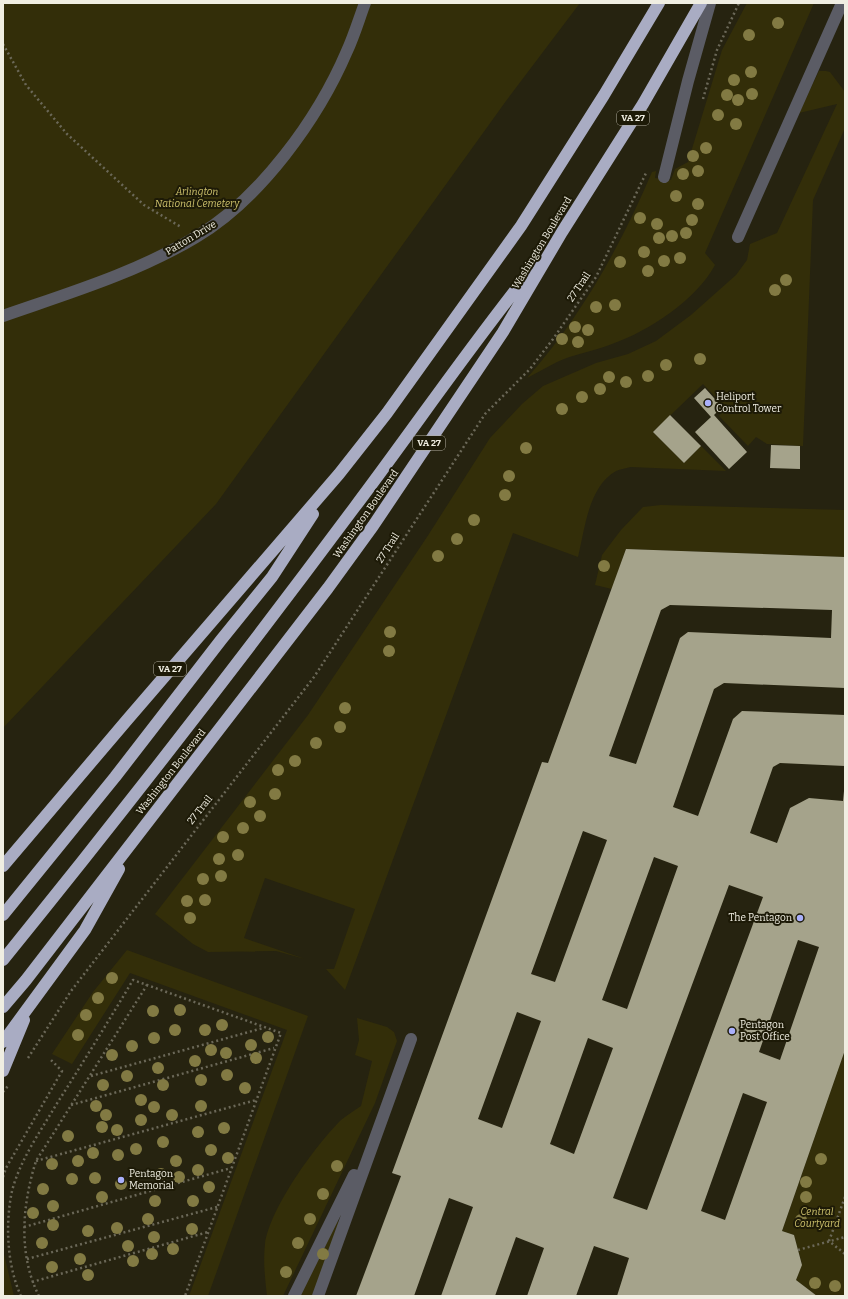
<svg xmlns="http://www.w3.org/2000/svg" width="848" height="1299" font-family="Bitter,serif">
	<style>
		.green { fill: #332e09 }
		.building { fill: #a5a38b; fill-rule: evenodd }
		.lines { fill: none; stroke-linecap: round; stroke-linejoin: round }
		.path { stroke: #6b6858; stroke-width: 2.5; stroke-dasharray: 2 3; stroke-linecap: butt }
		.minor { stroke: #5b5c65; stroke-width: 12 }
		.highway { stroke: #a9acc3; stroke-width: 12 }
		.tree { fill: #827a43 }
		.poi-dot { fill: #aab0fb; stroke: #1d1a07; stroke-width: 1.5 }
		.labels { text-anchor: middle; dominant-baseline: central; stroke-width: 4; stroke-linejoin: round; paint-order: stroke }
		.shield { fill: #1d1a07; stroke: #b1aea0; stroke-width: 1 }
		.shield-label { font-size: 9px; font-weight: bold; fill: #f0eee2 }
		.park-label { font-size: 10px; font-style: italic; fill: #cdc16c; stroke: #1d1a07 }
		.street-label { font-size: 10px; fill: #f0eee2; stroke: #1d1a07 }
		.poi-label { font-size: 10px; fill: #f0eee2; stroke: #1d1a07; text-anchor: start }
	</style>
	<rect width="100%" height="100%" fill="#262310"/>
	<path class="green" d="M 3,3 L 580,3 L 506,101 L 216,504 L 3,728 Z
		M 747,3 L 814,3 L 705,253 L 715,265 C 696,300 649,331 612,344 C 594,351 574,354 557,362 C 547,367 537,373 527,378 C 581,317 620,247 652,172 L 656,171 L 655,178 L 671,180 L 675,169 L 688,162 L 722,50 Z
		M 819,71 L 826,71 L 830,72 L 845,92 L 845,128 L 813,200 L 803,446 L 767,444 L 756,437 L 748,446 L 719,416 L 726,408 L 703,384 L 653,432 L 684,463 L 701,446 L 726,471 L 631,467 C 627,468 620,469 616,471 C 588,487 585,529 578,557 L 513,533 L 345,990 L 326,969 L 334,969 L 355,909 L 265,878 L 244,938 L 305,959 L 276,951 L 208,952 L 193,944 L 155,914 L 308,715 L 427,537 L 490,438 L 522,404 L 543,386 L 596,363 L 628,354 L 656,341 L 691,315 L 736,275 L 747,260 L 750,244 L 777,233 L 837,104 L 799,113 Z
		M 661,505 L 845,510 L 845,557 L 626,549 L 612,589 L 595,585 L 602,555 L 621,530 L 643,507 Z
		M 127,950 L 308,1016 L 208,1296 L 189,1296 L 287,1030 L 130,973 L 72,1064 L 52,1054 L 93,992 Z
		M 357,1018 L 387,1027 L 394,1032 L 397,1041 L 375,1103 L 283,1296 L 267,1296 C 265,1279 263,1262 265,1244 C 270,1208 315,1146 341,1120 C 347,1115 354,1111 361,1106 L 372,1061 L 355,1055 L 359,1040 Z
		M 845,1050 L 845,1296 L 817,1296 L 796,1280 L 802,1264 L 794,1235 L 782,1231 Z
		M 335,1221 L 339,1222 L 313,1296 L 299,1296 Z
		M 3,1250 L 14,1296 L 3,1296 Z"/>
	<path class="building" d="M 705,388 L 722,407 L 714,415 L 747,452 L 729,469 L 695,432 L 711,417 L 694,398 Z
		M 670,415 L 701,446 L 684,463 L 653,432 Z
		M 771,445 L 800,446 L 800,469 L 770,468 Z
		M 626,549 L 845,557 L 845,688 L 724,683 L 714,689 L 673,807 L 698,816 L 733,719 L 742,711 L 845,715 L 845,766 L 780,763 L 773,767 L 750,833 L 777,843 L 790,808 L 809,798 L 843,801 L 845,781 L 845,1050 L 782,1231 L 794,1235 L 802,1265 L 796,1280 L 817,1296 L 617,1296 L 629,1258 L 594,1246 L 576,1296 L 527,1296 L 544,1248 L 516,1237 L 495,1296 L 441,1296 L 473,1207 L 449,1198 L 414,1296 L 356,1296 L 401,1176 L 392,1173 L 542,762 L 548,763 ZM 670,605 L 832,610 L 831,638 L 688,632 L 680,638 L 636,764 L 609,756 L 661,610 ZM 583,831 L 607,840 L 555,982 L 531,974 ZM 654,857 L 678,866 L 627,1009 L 602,1000 ZM 729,885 L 763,897 L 647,1210 L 613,1198 ZM 798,940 L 819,947 L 780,1060 L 759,1052 ZM 517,1012 L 541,1021 L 502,1128 L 478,1119 ZM 588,1038 L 613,1048 L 574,1154 L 550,1144 ZM 743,1093 L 767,1102 L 725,1220 L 701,1211 Z"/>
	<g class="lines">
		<path class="path" d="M 3,44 L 26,85 L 67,134 L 144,205 L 181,227
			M 703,99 L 717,50 L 739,3
			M 28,1058 L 71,991 L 314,677 L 485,414 L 530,369 L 553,339 L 596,277 L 647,171
			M 91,1076 L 263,1028
			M 3,1092 L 8,1086
			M 71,1105 L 274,1048
			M 36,1161 L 256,1100
			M 3,1177 L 6,1168 L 62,1071 L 49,1058
			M 845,1197 L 829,1241 L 845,1254
			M 24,1227 L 231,1168
			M 798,1250 L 845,1237
			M 27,1259 L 217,1207
			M 32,1282 L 208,1232
			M 21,1296 C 7,1266 5,1224 12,1191 C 20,1160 40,1132 56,1105 C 82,1064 108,1022 133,980 L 281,1033 L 185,1296
			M 39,1296 C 18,1255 22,1205 36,1161 L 147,985"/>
		<path class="minor" d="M 664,177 L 688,81 L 710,3
			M 738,237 L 842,3
			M 3,316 C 69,293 136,273 196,237 C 260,199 318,119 347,51 C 354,36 359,19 365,3
			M 294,1296 L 354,1175
			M 318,1296 L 411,1039"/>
		<path class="highway" d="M 3,866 L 127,720 L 339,474 L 387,413 L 521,226 L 604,95 L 659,3
			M 3,915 L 115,777 L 221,640 L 272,577 L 313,514
			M 3,960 C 123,812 240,661 354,508 C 415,427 472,343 536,264
			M 3,1007 L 26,980 L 328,588 L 373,526 L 503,332 L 562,232 L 643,104 L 701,3
			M 3,1042 L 85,930 L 119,869
			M 3,1071 L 24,1020"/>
	</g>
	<g class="tree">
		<circle cx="778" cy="23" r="6"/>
		<circle cx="749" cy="35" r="6"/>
		<circle cx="751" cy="72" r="6"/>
		<circle cx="734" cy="80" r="6"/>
		<circle cx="752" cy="94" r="6"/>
		<circle cx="727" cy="95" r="6"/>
		<circle cx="738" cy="100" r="6"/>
		<circle cx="718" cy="115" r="6"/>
		<circle cx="736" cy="124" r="6"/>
		<circle cx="706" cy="148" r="6"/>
		<circle cx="693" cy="156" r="6"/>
		<circle cx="698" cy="171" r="6"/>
		<circle cx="683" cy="174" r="6"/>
		<circle cx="676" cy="196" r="6"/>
		<circle cx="698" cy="204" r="6"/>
		<circle cx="640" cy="218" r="6"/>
		<circle cx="692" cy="220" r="6"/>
		<circle cx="657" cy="224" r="6"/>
		<circle cx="686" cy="233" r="6"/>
		<circle cx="672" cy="236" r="6"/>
		<circle cx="659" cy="238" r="6"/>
		<circle cx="644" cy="252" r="6"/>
		<circle cx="680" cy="258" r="6"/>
		<circle cx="664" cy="261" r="6"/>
		<circle cx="620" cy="262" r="6"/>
		<circle cx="648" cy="271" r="6"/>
		<circle cx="786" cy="280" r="6"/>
		<circle cx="775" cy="290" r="6"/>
		<circle cx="615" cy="305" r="6"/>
		<circle cx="596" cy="307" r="6"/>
		<circle cx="575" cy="327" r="6"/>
		<circle cx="588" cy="330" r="6"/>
		<circle cx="562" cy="339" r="6"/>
		<circle cx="578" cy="342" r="6"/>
		<circle cx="700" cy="359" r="6"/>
		<circle cx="666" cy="365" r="6"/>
		<circle cx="648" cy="376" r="6"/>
		<circle cx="609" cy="377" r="6"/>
		<circle cx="626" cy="382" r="6"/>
		<circle cx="600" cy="389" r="6"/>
		<circle cx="582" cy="397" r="6"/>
		<circle cx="562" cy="409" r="6"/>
		<circle cx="526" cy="448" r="6"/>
		<circle cx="509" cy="476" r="6"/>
		<circle cx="505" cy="495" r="6"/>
		<circle cx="474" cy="520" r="6"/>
		<circle cx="457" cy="539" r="6"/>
		<circle cx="438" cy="556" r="6"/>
		<circle cx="604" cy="566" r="6"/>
		<circle cx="390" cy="632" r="6"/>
		<circle cx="389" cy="651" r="6"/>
		<circle cx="345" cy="708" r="6"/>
		<circle cx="340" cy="727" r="6"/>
		<circle cx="316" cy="743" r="6"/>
		<circle cx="295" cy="761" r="6"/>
		<circle cx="278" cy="770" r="6"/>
		<circle cx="275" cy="794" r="6"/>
		<circle cx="250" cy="802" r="6"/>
		<circle cx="260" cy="816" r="6"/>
		<circle cx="243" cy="828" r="6"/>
		<circle cx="223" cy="837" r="6"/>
		<circle cx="238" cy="855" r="6"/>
		<circle cx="219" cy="859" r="6"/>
		<circle cx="221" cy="876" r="6"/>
		<circle cx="203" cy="879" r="6"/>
		<circle cx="205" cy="900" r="6"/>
		<circle cx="187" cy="901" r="6"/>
		<circle cx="190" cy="918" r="6"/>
		<circle cx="112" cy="978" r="6"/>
		<circle cx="98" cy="998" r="6"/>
		<circle cx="180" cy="1010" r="6"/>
		<circle cx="153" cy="1011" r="6"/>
		<circle cx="86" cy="1015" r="6"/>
		<circle cx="222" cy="1025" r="6"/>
		<circle cx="175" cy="1030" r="6"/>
		<circle cx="205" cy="1030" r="6"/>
		<circle cx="78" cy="1035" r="6"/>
		<circle cx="268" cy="1037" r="6"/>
		<circle cx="154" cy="1038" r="6"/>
		<circle cx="251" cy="1045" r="6"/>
		<circle cx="132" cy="1046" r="6"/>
		<circle cx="211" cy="1050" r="6"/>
		<circle cx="226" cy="1053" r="6"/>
		<circle cx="112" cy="1055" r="6"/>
		<circle cx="256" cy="1058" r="6"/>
		<circle cx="195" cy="1061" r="6"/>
		<circle cx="158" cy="1068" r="6"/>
		<circle cx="227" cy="1075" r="6"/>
		<circle cx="127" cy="1076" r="6"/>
		<circle cx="201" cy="1080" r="6"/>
		<circle cx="103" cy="1085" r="6"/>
		<circle cx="163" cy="1085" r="6"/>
		<circle cx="245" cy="1088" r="6"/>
		<circle cx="141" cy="1100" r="6"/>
		<circle cx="96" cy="1106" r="6"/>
		<circle cx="201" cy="1106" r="6"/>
		<circle cx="154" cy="1107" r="6"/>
		<circle cx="106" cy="1115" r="6"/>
		<circle cx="172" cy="1115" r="6"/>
		<circle cx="141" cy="1120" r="6"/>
		<circle cx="102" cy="1127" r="6"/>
		<circle cx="224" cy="1128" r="6"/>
		<circle cx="117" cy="1130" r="6"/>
		<circle cx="198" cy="1132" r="6"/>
		<circle cx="68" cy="1136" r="6"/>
		<circle cx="163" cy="1142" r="6"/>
		<circle cx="136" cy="1149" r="6"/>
		<circle cx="211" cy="1150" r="6"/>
		<circle cx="93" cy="1153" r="6"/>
		<circle cx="118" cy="1155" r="6"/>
		<circle cx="228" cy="1158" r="6"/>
		<circle cx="821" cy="1159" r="6"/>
		<circle cx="78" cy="1161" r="6"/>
		<circle cx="176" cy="1161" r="6"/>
		<circle cx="52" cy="1164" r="6"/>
		<circle cx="337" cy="1166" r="6"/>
		<circle cx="198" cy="1170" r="6"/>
		<circle cx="161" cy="1174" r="6"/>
		<circle cx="179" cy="1177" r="6"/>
		<circle cx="95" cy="1178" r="6"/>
		<circle cx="72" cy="1179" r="6"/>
		<circle cx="806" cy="1182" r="6"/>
		<circle cx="121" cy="1184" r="6"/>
		<circle cx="209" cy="1187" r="6"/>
		<circle cx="43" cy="1189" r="6"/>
		<circle cx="323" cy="1194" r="6"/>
		<circle cx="102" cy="1197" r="6"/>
		<circle cx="806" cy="1197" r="6"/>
		<circle cx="155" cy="1201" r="6"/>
		<circle cx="193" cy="1201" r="6"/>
		<circle cx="53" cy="1206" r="6"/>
		<circle cx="33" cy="1213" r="6"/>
		<circle cx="148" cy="1219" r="6"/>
		<circle cx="310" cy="1219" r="6"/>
		<circle cx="801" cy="1220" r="6"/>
		<circle cx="53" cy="1225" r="6"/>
		<circle cx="117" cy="1228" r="6"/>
		<circle cx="192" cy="1229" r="6"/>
		<circle cx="88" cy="1231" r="6"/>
		<circle cx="154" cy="1237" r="6"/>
		<circle cx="42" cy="1243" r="6"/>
		<circle cx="298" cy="1243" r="6"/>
		<circle cx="128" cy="1246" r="6"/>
		<circle cx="173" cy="1249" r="6"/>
		<circle cx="152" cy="1254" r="6"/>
		<circle cx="323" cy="1254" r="6"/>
		<circle cx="80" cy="1259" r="6"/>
		<circle cx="133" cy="1261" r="6"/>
		<circle cx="52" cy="1267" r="6"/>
		<circle cx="286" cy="1272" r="6"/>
		<circle cx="88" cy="1275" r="6"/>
		<circle cx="815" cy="1283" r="6"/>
		<circle cx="835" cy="1286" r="6"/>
	</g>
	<g class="poi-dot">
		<circle cx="708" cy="403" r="4"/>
		<circle cx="800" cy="918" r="4"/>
		<circle cx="732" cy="1031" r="4"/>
		<circle cx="121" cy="1180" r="4"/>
	</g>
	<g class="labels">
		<g class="shield">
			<rect x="617" y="111" width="32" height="14" rx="3"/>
			<rect x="413" y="436" width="32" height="14" rx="3"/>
			<rect x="154" y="662" width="32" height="14" rx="3"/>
		</g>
		<g class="shield-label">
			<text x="633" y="118">VA 27</text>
			<text x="429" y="443">VA 27</text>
			<text x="170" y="669">VA 27</text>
		</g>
		<g class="park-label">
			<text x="197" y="192">Arlington<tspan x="197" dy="12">National Cemetery</tspan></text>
			<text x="817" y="1212">Central<tspan x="817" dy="12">Courtyard</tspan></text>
		</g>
		<g class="street-label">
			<text transform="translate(191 238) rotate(-31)">Patton Drive</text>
			<text transform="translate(542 243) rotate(-59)">Washington Boulevard</text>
			<text transform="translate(579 287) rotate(-56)">27 Trail</text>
			<text transform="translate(366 514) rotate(-55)">Washington Boulevard</text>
			<text transform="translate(388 548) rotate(-57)">27 Trail</text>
			<text transform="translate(171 772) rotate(-52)">Washington Boulevard</text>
			<text transform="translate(200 810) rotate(-52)">27 Trail</text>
		</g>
		<g class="poi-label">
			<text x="716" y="397">Heliport<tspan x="716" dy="12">Control Tower</tspan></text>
			<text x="792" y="918" text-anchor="end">The Pentagon</text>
			<text x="740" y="1025">Pentagon<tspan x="740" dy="12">Post Office</tspan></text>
			<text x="129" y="1174">Pentagon<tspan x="129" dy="12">Memorial</tspan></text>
		</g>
	</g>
	<rect width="848" height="1299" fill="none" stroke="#f0eee2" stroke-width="8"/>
</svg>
